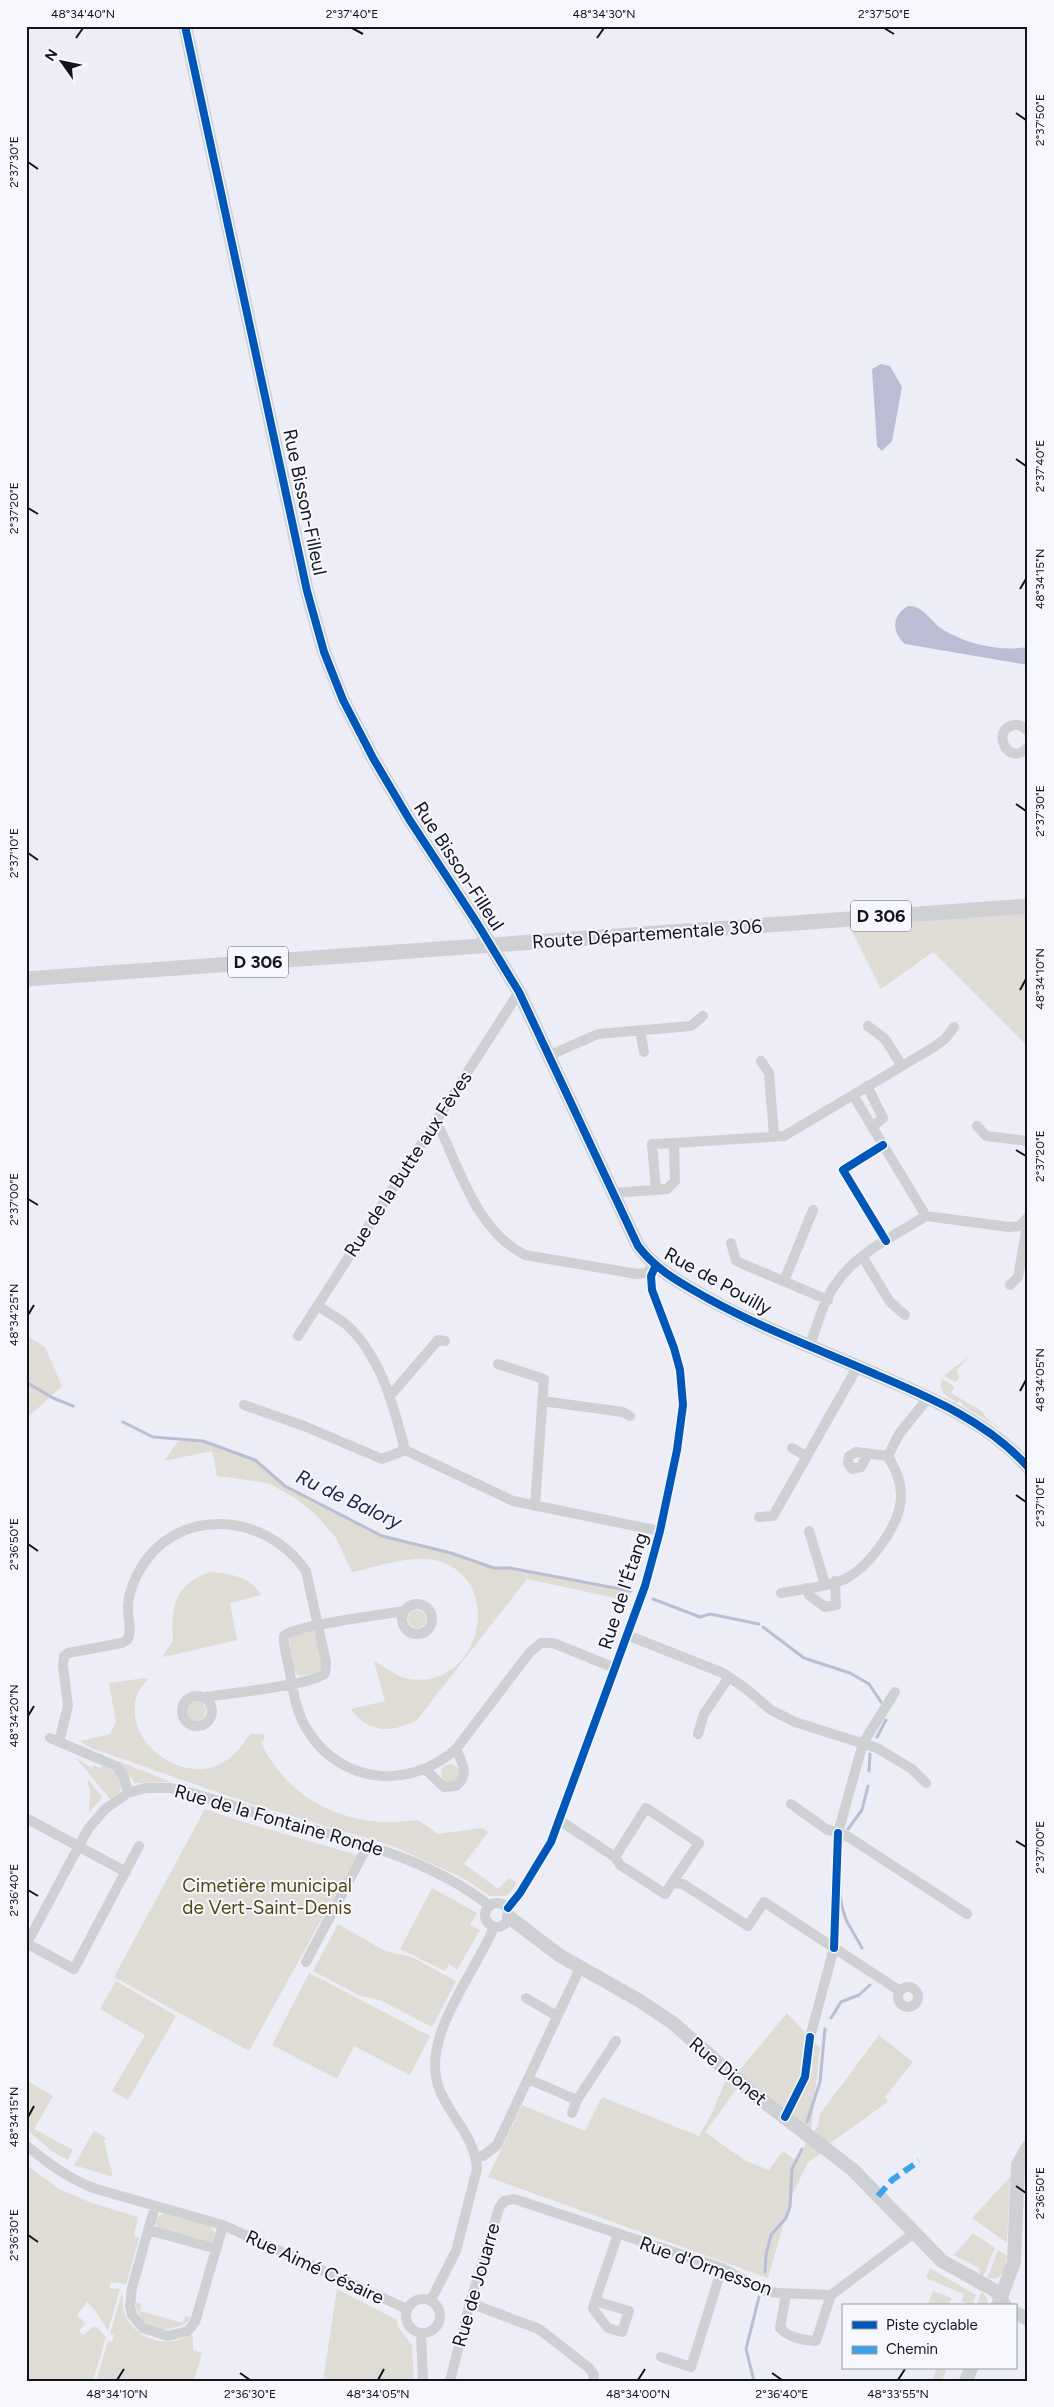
<svg xmlns="http://www.w3.org/2000/svg" width="1054" height="2407" font-family="Figtree,sans-serif">
	<style>
		.green { fill: #dedcd5 }
		.water { fill: #babdd4 }
		.lines { fill: none; stroke-linecap: round; stroke-linejoin: round }
		.stream { stroke: #babdd4; stroke-width: 3 }
		.street { stroke: #cfd0d3; stroke-width: 10 }
		.secondary { stroke: #cfd0d3; stroke-width: 14 }
		.primary { stroke: #cfd0d3; stroke-width: 15 }
		.quiet { stroke: #3da2ea; stroke-width: 6; stroke-dasharray: 12 6; stroke-linecap: butt }
		.cycleway-casing { stroke: #f6f7fd; stroke-width: 11 }
		.cycleway { stroke: #0057b8; stroke-width: 8 }
		.ticks { fill: none; stroke: #13141e; stroke-width: 2 }
		.labels { text-anchor: middle; dominant-baseline: central; stroke-width: 4; stroke-linejoin: round; paint-order: stroke }
		.shield { fill: #f6f7fd; stroke: #575861; stroke-width: 1 }
		.shield-label { font-size: 18px; font-weight: bold; fill: #13141e }
		.street-label { font-size: 19px; fill: #13141e; stroke: #f6f7fd }
		.park-label { font-size: 19px; fill: #524711; stroke: #f6f7fd }
		.water-label { font-size: 20px; font-style: italic; fill: #26264f; stroke: #f6f7fd }
		.neatline { fill: none; stroke: #13141e; stroke-width: 2 }
		.ticks-label { font-size: 12px; text-anchor: middle; fill: #13141e }
	</style>
	<rect width="100%" height="100%" fill="#ecedf7"/>
	<path class="green" d="M 1028,913 L 1028,1047 L 933,952 L 881,989 L 848,923 Z
		M 26,1335 L 45,1347 L 62,1386 L 26,1419 Z
		M 971,1354 L 957,1370 L 959,1377 L 956,1382 L 944,1376 Z
		M 942,1379 L 955,1387 L 951,1393 L 983,1412 L 986,1418 L 1004,1431 L 962,1405 L 962,1403 L 959,1401 L 957,1403 C 948,1397 937,1392 942,1379 Z
		M 178,1441 L 203,1441 L 255,1460 L 285,1486 L 382,1536 L 451,1553 L 494,1568 L 510,1568 L 631,1591 L 629,1601 L 527,1579 L 417,1720 C 392,1733 368,1734 351,1709 L 385,1701 L 374,1661 C 383,1666 395,1675 404,1678 C 476,1695 508,1587 442,1562 C 418,1552 376,1567 352,1572 L 336,1538 L 315,1514 L 295,1498 L 268,1483 L 217,1476 L 212,1451 L 164,1461 Z
		M 210,1572 C 229,1573 251,1577 261,1595 L 230,1603 L 237,1640 L 164,1657 L 163,1655 L 173,1641 C 171,1607 174,1584 210,1572 Z
		M408 1619a9 9 0 1 1 18 0a9 9 0 1 1-18 0Z
		M 311,1631 L 314,1632 L 322,1659 L 320,1669 L 315,1673 L 298,1676 C 291,1669 288,1647 290,1637 Z
		M 145,1678 L 148,1679 C 144,1684 139,1690 137,1695 C 124,1734 165,1772 203,1769 C 224,1767 239,1751 250,1734 L 264,1734 L 264,1739 L 261,1743 C 291,1804 352,1830 418,1820 L 438,1834 L 482,1828 L 488,1832 L 464,1864 L 498,1889 L 509,1878 L 517,1883 L 509,1894 L 505,1896 L 490,1896 L 463,1878 L 390,1845 L 251,1804 L 91,1748 L 80,1741 L 110,1734 L 116,1722 L 109,1683 Z
		M186 1711a10 10 0 1 1 20 0a10 10 0 1 1-20 0Z
		M 76,1758 L 92,1768 L 94,1765 L 100,1768 L 103,1765 L 117,1774 L 122,1784 L 119,1793 L 110,1799 Z
		M 118,1761 L 171,1782 L 135,1783 Z
		M441 1773a9 9 0 1 1 18 0a9 9 0 1 1-18 0Z
		M 87,1778 L 102,1797 L 89,1813 L 90,1791 Z
		M 205,1809 L 240,1821 L 357,1855 L 249,2051 L 114,1977 Z
		M 432,1888 L 477,1913 L 470,1925 L 480,1930 L 457,1970 L 449,1964 L 445,1971 L 400,1949 Z
		M 338,1924 L 385,1951 L 412,1957 L 456,1981 L 432,2027 L 380,2000 L 361,1996 L 313,1971 Z
		M 309,1973 L 430,2036 L 410,2075 L 354,2046 L 337,2079 L 272,2045 Z
		M 116,1981 L 176,2016 L 128,2100 L 112,2091 L 145,2035 L 100,2009 Z
		M 787,2013 L 820,2048 L 811,2131 L 738,2072 Z
		M 879,2035 L 913,2062 L 885,2097 L 888,2102 L 829,2144 L 813,2132 L 818,2126 L 820,2114 Z
		M 26,2080 L 53,2096 L 34,2129 L 73,2150 L 68,2160 L 53,2152 L 26,2129 Z
		M 726,2080 L 737,2089 L 705,2132 L 746,2161 L 769,2170 L 783,2151 L 797,2161 L 807,2141 L 823,2152 L 808,2162 L 792,2195 L 768,2278 L 488,2177 L 522,2105 L 585,2131 L 602,2097 L 699,2136 L 711,2115 Z
		M 94,2131 L 106,2138 L 104,2141 L 113,2177 L 74,2165 Z
		M 26,2165 L 61,2190 L 92,2203 L 138,2217 L 134,2236 L 139,2238 L 126,2284 L 111,2282 L 109,2288 L 120,2289 L 108,2331 L 94,2309 L 87,2302 L 77,2315 L 85,2323 L 79,2331 L 83,2335 L 93,2327 L 98,2328 L 106,2337 L 93,2381 L 26,2381 Z
		M 1010,2177 L 1007,2243 L 972,2218 Z
		M 164,2213 L 211,2227 L 215,2233 L 214,2239 L 209,2244 L 157,2229 L 155,2219 Z
		M 973,2233 L 995,2248 L 983,2277 L 980,2274 L 979,2268 L 954,2255 Z
		M 998,2250 L 1007,2256 L 1004,2271 L 998,2278 L 987,2279 Z
		M 930,2268 L 976,2295 L 972,2306 L 966,2306 L 967,2304 L 961,2301 L 964,2294 L 926,2278 Z
		M 337,2289 L 397,2320 L 398,2327 L 412,2345 L 414,2381 L 323,2381 Z
		M 933,2291 L 952,2298 L 949,2306 L 927,2306 Z
		M 982,2291 L 987,2299 L 988,2306 L 976,2306 Z
		M 122,2293 C 124,2298 122,2306 124,2312 C 133,2338 167,2351 190,2334 L 193,2337 L 193,2350 L 202,2353 L 194,2381 L 96,2381 L 108,2341 L 112,2342 L 114,2335 L 110,2334 Z
		M 135,2302 L 141,2304 L 140,2311 L 183,2323 L 185,2316 L 192,2318 C 172,2336 140,2333 135,2302 Z
		M 937,2368 L 947,2368 L 942,2381 L 932,2381 Z"/>
	<path class="water" d="M 881,364 L 890,366 L 902,387 L 892,441 L 882,451 L 877,446 L 872,369 Z
		M 908,606 C 924,606 929,620 942,629 C 965,644 1001,652 1028,647 L 1028,665 L 905,644 C 891,632 892,615 908,606 Z"/>
	<g class="lines">
		<path class="stream" d="M 26,1382 L 53,1398 L 73,1406
			M 123,1422 L 153,1437 L 203,1441 L 255,1460 L 285,1486 L 382,1536 L 451,1553 L 494,1568 L 510,1568 L 631,1591
			M 653,1599 L 700,1617 L 710,1614 L 759,1624
			M 763,1627 L 804,1658 L 850,1673 L 869,1684 L 881,1702
			M 877,1737 L 886,1720
			M 869,1771 L 870,1754
			M 848,1829 L 862,1810 L 868,1786
			M 842,1841 C 838,1865 837,1893 845,1917 C 849,1927 857,1938 862,1948
			M 831,2018 L 841,2002 L 859,1995 L 870,1985
			M 807,2122 L 820,2082 L 825,2029
			M 765,2272 L 766,2255 L 771,2235 L 786,2218 L 790,2207 L 792,2169 L 802,2149
			M 754,2381 L 746,2349 L 759,2297"/>
		<path class="street" d="M 1028,731 C 1024,727 1020,724 1014,725 C 990,729 1008,769 1028,747
			M 868,1026 L 885,1039 L 902,1066
			M 640,1030 L 644,1052
			M 550,1055 L 598,1034 L 691,1026 L 703,1016
			M 761,1061 L 769,1073 L 774,1136
			M 867,1086 L 883,1118 L 872,1127
			M 434,1124 L 441,1131 C 462,1176 479,1232 525,1255 L 637,1274 L 645,1273 L 655,1267
			M 977,1126 L 986,1136 L 1028,1141
			M 656,1190 L 652,1144 L 674,1143
			M 613,1193 L 667,1189 L 675,1181 L 674,1143 L 784,1136 L 934,1047 L 945,1039 L 954,1027
			M 926,1216 L 1009,1227 L 1020,1226 L 1028,1217
			M 731,1243 L 736,1261 L 828,1300
			M 862,1256 L 890,1302 L 905,1315
			M 784,1281 L 813,1210
			M 1010,1285 L 1018,1277 L 1028,1221
			M 318,1306 C 328,1313 341,1319 350,1328 C 382,1360 394,1407 405,1450 L 513,1501 L 660,1531
			M 298,1336 L 519,992
			M 810,1345 C 817,1326 823,1302 835,1285 C 856,1253 894,1236 926,1216 L 853,1095
			M 498,1364 L 544,1379 L 535,1506
			M 390,1396 L 438,1340 L 445,1341
			M 542,1401 L 623,1412 L 630,1416
			M 244,1405 L 304,1426 L 382,1459 L 405,1450
			M 792,1448 L 806,1456
			M 868,1454 L 861,1467 L 852,1469 L 848,1463 L 849,1456 L 856,1452 L 888,1456
			M 759,1517 L 773,1516 L 858,1366
			M 809,1531 L 825,1584
			M 806,1588 L 809,1595 L 825,1607 L 836,1605 L 835,1581
			M 781,1593 C 798,1590 831,1586 845,1579 C 869,1567 902,1523 901,1495 C 901,1480 895,1469 888,1456 L 899,1434 L 929,1397
			M402 1619a15 15 0 1 1 30 0a15 15 0 1 1-30 0Z
			M 404,1611 C 386,1614 292,1626 284,1636 C 283,1648 288,1661 290,1673 C 293,1692 297,1715 308,1731 C 342,1785 410,1790 456,1749 L 530,1652 L 541,1643 L 553,1643 L 615,1668
			M 627,1635 L 723,1673 L 745,1688 L 771,1710 L 795,1722 L 877,1748 L 912,1769 L 926,1783
			M182 1711a15 15 0 1 1 30 0a15 15 0 1 1-30 0Z
			M 698,1734 L 704,1714 L 729,1677
			M 50,1738 L 116,1766 L 124,1777 L 128,1793 L 145,1788 L 170,1788 C 205,1795 238,1808 272,1818 C 348,1840 426,1856 490,1906
			M 59,1742 L 68,1706 L 63,1666 L 64,1656 L 68,1653 L 122,1643 L 127,1640 C 133,1630 127,1617 128,1606 C 128,1595 133,1583 138,1573 C 174,1505 265,1511 306,1571 L 326,1662 L 325,1673 C 314,1685 225,1694 204,1697
			M 425,1769 L 444,1787 L 456,1786 C 470,1775 462,1762 456,1749
			M 791,1804 L 826,1829 L 838,1833 L 863,1743 L 895,1692
			M 26,1818 L 126,1872
			M 559,1820 L 615,1857 L 620,1865 L 665,1894 L 672,1883 L 683,1884 L 748,1926 L 764,1902 L 900,1991
			M 838,1833 L 847,1836 L 967,1914
			M 615,1857 L 646,1808 L 699,1843 L 672,1883
			M485 1915a12 12 0 1 1 24 0a12 12 0 1 1-24 0Z
			M 508,1908 L 520,1893 L 551,1842 L 645,1586 L 660,1531 L 677,1450 L 683,1405 L 680,1370 L 674,1348 L 652,1290 L 651,1276 L 655,1267
			M 26,1943 L 74,1969 L 139,1846
			M 26,1945 L 88,1829 L 105,1809 L 128,1793
			M 306,1962 L 368,1845
			M898 1997a10 10 0 1 1 20 0a10 10 0 1 1-20 0Z
			M 526,1998 L 557,2016
			M 810,2037 L 834,1948
			M 528,2079 L 577,2100 L 616,2041
			M 572,2113 L 577,2100
			M 26,2145 C 48,2164 69,2179 96,2189 L 223,2225 L 407,2309
			M 476,2157 L 483,2156 L 497,2145 L 580,1968
			M 155,2206 L 132,2288 L 130,2306 L 132,2315 L 143,2328 L 168,2336 L 188,2331 L 195,2322 L 223,2225
			M 148,2230 L 217,2249
			M 786,2294 L 780,2328 C 788,2337 804,2341 816,2341 L 831,2295
			M406 2316a17 17 0 1 1 34 0a17 17 0 1 1-34 0Z
			M 431,2300 L 456,2251 L 477,2169 C 475,2137 452,2119 440,2091 C 418,2039 475,1974 494,1927
			M 595,2301 L 593,2309 L 608,2328 L 622,2332 L 629,2311 L 595,2301 L 618,2234
			M 470,2303 L 539,2329 L 589,2368 L 594,2375 L 593,2381
			M 421,2333 L 423,2381
			M 661,2357 L 691,2367 L 722,2268
			M 450,2381 L 470,2303 L 499,2208 L 504,2201 L 514,2199 L 722,2268 L 765,2291 L 778,2293 L 831,2295 L 914,2233"/>
		<path class="secondary" d="M 185,26 L 307,591 L 324,652 L 343,700 L 373,758 L 409,819 L 477,923 L 519,992 L 638,1246 C 657,1271 681,1283 707,1298 C 761,1328 820,1350 877,1375 C 931,1398 988,1422 1028,1467
			M 509,1917 L 559,1955 L 640,2001 L 673,2023 L 750,2091 L 852,2169 L 942,2261 L 996,2291 L 1005,2306
			M 998,2305 L 1014,2262 L 1018,2165 L 1028,2147
			M 1015,2313 L 1028,2319
			M 966,2381 L 971,2368"/>
		<path class="primary" d="M 26,979 L 1028,906"/>
		<path class="quiet" d="M 878,2196 L 892,2180 L 919,2161"/>
		<g class="cycleway-casing">
			<path id="cycleway" d="M 185,26 L 307,591 L 324,652 L 343,700 L 373,758 L 409,819 L 477,923 L 519,992 L 638,1246 C 657,1271 681,1283 707,1298 C 761,1328 820,1350 877,1375 C 931,1398 988,1422 1028,1467
				M 883,1145 L 843,1170 L 886,1241
				M 508,1908 L 520,1893 L 551,1842 L 645,1586 L 660,1531 L 677,1450 L 683,1405 L 680,1370 L 674,1348 L 652,1290 L 651,1276 L 655,1267
				M 834,1948 L 838,1833
				M 785,2117 L 805,2077 L 810,2037"/>
		</g>
		<use href="#cycleway" class="cycleway"/>
	</g>
	<path class="ticks" d="M 352,28 L 363,34M 884,28 L 894,34M 76,38 L 83,28M 597,38 L 604,28M 1016,113 L 1026,120M 28,162 L 38,169M 1016,459 L 1026,466M 28,508 L 38,514M 1020,589 L 1026,579M 1016,804 L 1026,811M 28,853 L 38,860M 1020,990 L 1026,979M 1016,1150 L 1026,1156M 28,1199 L 38,1205M 28,1315 L 34,1305M 1020,1391 L 1026,1380M 1016,1495 L 1026,1502M 28,1544 L 38,1551M 28,1716 L 34,1706M 1016,1841 L 1026,1847M 28,1890 L 38,1896M 28,2117 L 34,2106M 1016,2186 L 1026,2193M 28,2235 L 38,2242M 240,2373 L 250,2380M 772,2373 L 782,2380M 117,2380 L 124,2369M 378,2380 L 384,2369M 638,2380 L 645,2369M 898,2380 L 905,2369"/>
	<g class="labels">
		<g class="shield">
			<rect x="851" y="900.5" width="60" height="31" rx="4"/>
			<rect x="228" y="946.5" width="60" height="31" rx="4"/>
		</g>
		<g class="shield-label">
			<text x="881" y="916">D 306</text>
			<text x="258" y="962">D 306</text>
		</g>
		<g class="street-label">
			<text transform="translate(305 502) rotate(78)">Rue Bisson-Filleul</text>
			<text transform="translate(459 866) rotate(57)">Rue Bisson-Filleul</text>
			<text transform="translate(647 934) rotate(-4)">Route Départementale 306</text>
			<text transform="translate(408 1164) rotate(-57)">Rue de la Butte aux Fèves</text>
			<text transform="translate(718 1281) rotate(29)">Rue de Pouilly</text>
			<text transform="translate(623 1591) rotate(-72)">Rue de l'Étang</text>
			<text transform="translate(279 1820) rotate(16)">Rue de la Fontaine Ronde</text>
			<text transform="translate(728 2071) rotate(40)">Rue Dionet</text>
			<text transform="translate(706 2266) rotate(20)">Rue d'Ormesson</text>
			<text transform="translate(315 2267) rotate(25)">Rue Aimé Césaire</text>
			<text transform="translate(476 2285) rotate(-74)">Rue de Jouarre</text>
		</g>
		<g class="park-label">
			<text x="267" y="1885">Cimetière municipal<tspan x="267" dy="22">de Vert-Saint-Denis</tspan></text>
		</g>
		<g class="water-label">
			<text transform="translate(349 1499) rotate(25)">Ru de Balory</text>
		</g>
	</g>
	<rect width="1054" height="2407" fill="none" stroke="#f6f7fd" stroke-width="55"/>
	<rect x="842" y="2304" width="175" height="65" fill="#f6f7fd" stroke="#9b9ca4"/>
	<rect x="852" y="2321" width="25" height="8" fill="#0057b8" stroke="#9b9ca4"/>
	<text x="886" y="2330" font-size="15" fill="#13141e">Piste cyclable</text>
	<rect x="852" y="2346" width="25" height="8" fill="#3da2ea" stroke="#9b9ca4"/>
	<text x="886" y="2354" font-size="15" fill="#13141e">Chemin</text>
	<g transform="translate(62 62) rotate(303)" stroke="#f6f7fd" stroke-width="4" paint-order="stroke">
	<path d="M0-4L9 19L0 12L-9 19Z" fill="#13141e"/>
	<text y="-8" font-size="14" font-weight="bold" text-anchor="middle" fill="#13141e">N</text>
	</g>
	<rect x="28" y="28" width="998" height="2352" class="neatline"/>
	<g class="ticks-label">
		<text x="83" y="18">48°34'40"N</text>
		<text x="352" y="18">2°37'40"E</text>
		<text x="604" y="18">48°34'30"N</text>
		<text x="884" y="18">2°37'50"E</text>
		<text transform="translate(1040 120) rotate(-90)" y="4">2°37'50"E</text>
		<text transform="translate(14 162) rotate(-90)" y="4">2°37'30"E</text>
		<text transform="translate(1040 466) rotate(-90)" y="4">2°37'40"E</text>
		<text transform="translate(14 508) rotate(-90)" y="4">2°37'20"E</text>
		<text transform="translate(1040 579) rotate(-90)" y="4">48°34'15"N</text>
		<text transform="translate(1040 811) rotate(-90)" y="4">2°37'30"E</text>
		<text transform="translate(14 853) rotate(-90)" y="4">2°37'10"E</text>
		<text transform="translate(1040 979) rotate(-90)" y="4">48°34'10"N</text>
		<text transform="translate(1040 1156) rotate(-90)" y="4">2°37'20"E</text>
		<text transform="translate(14 1199) rotate(-90)" y="4">2°37'00"E</text>
		<text transform="translate(14 1315) rotate(-90)" y="4">48°34'25"N</text>
		<text transform="translate(1040 1380) rotate(-90)" y="4">48°34'05"N</text>
		<text transform="translate(1040 1502) rotate(-90)" y="4">2°37'10"E</text>
		<text transform="translate(14 1544) rotate(-90)" y="4">2°36'50"E</text>
		<text transform="translate(14 1716) rotate(-90)" y="4">48°34'20"N</text>
		<text transform="translate(1040 1847) rotate(-90)" y="4">2°37'00"E</text>
		<text transform="translate(14 1890) rotate(-90)" y="4">2°36'40"E</text>
		<text transform="translate(14 2117) rotate(-90)" y="4">48°34'15"N</text>
		<text transform="translate(1040 2193) rotate(-90)" y="4">2°36'50"E</text>
		<text transform="translate(14 2235) rotate(-90)" y="4">2°36'30"E</text>
		<text x="117" y="2398">48°34'10"N</text>
		<text x="250" y="2398">2°36'30"E</text>
		<text x="378" y="2398">48°34'05"N</text>
		<text x="638" y="2398">48°34'00"N</text>
		<text x="782" y="2398">2°36'40"E</text>
		<text x="898" y="2398">48°33'55"N</text>
	</g>
</svg>
